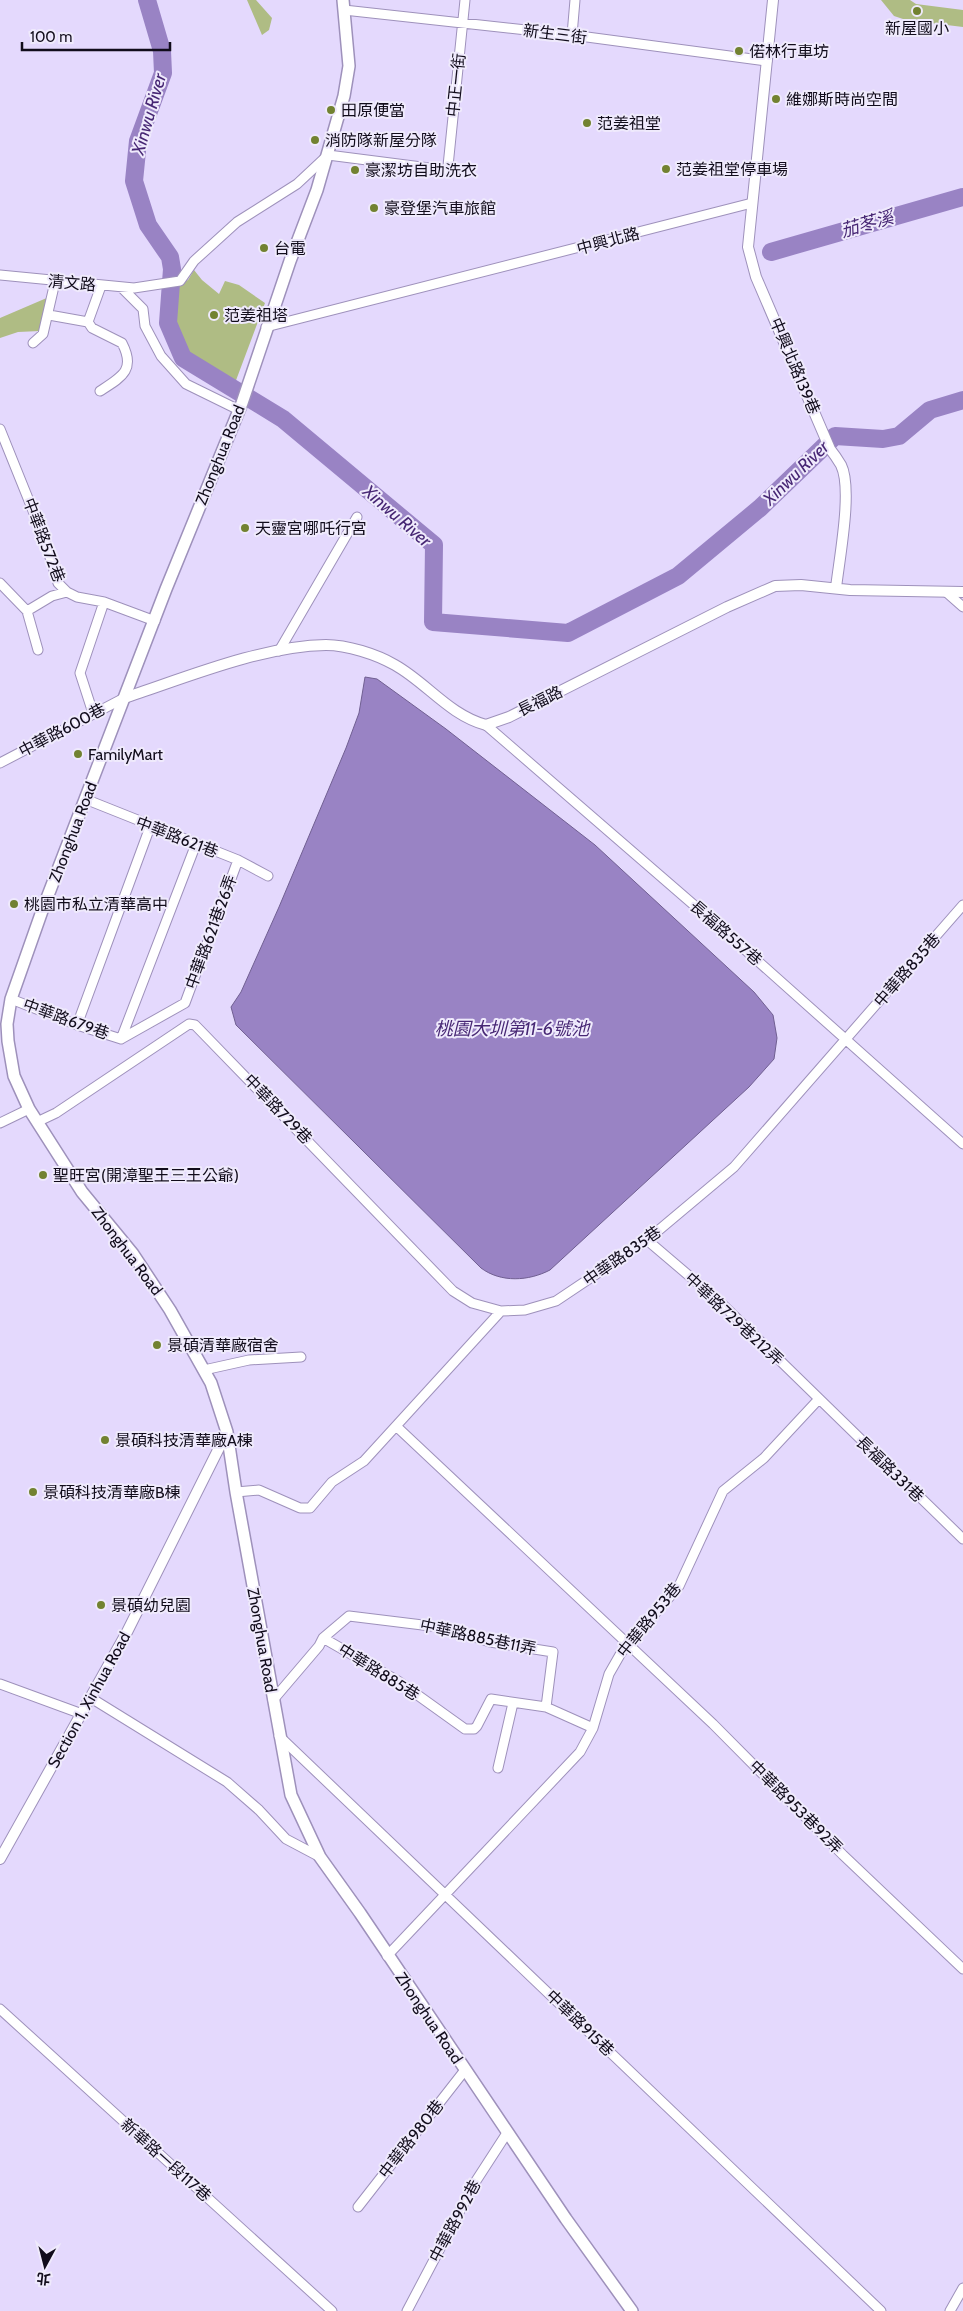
<svg xmlns="http://www.w3.org/2000/svg" width="963" height="2311" font-family="Cabin,'Noto Sans TC',sans-serif">
	<style>
		.green { fill: #afbc84 }
		.water { fill: #9983c4; stroke: #705f91 }
		.lines { fill: none; stroke-linecap: round; stroke-linejoin: round }
		.river { stroke: #9983c4; stroke-width: 18 }
		.minor-casing { stroke: #9e91bb; stroke-width: 11 }
		.tertiary-casing { stroke: #9e91bb; stroke-width: 12 }
		.secondary-casing { stroke: #9e91bb; stroke-width: 14 }
		.minor { stroke: #fff; stroke-width: 9 }
		.tertiary { stroke: #fff; stroke-width: 10 }
		.secondary { stroke: #fff; stroke-width: 11 }
		.poi-dot { fill: #728231; stroke: #efeafc; stroke-width: 2 }
		.labels { text-anchor: middle; dominant-baseline: central; stroke-width: 4; stroke-linejoin: round; paint-order: stroke }
		.poi-label { font-size: 16px; fill: #110c1b; stroke: #efeafc; text-anchor: start }
		.street-label { font-size: 16px; fill: #110c1b; stroke: #efeafc }
		.water-label { font-size: 18px; font-style: italic; fill: #472774; stroke: #efeafc }
	</style>
	<rect width="100%" height="100%" fill="#e4d9fd"/>
	<path class="green" d="M 247,0 L 256,0 L 272,18 L 269,30 L 262,35 Z
		M 881,0 L 910,0 L 916,4 L 963,10 L 963,27 L 906,20 L 894,16 Z
		M 194,270 L 202,280 L 219,294 L 225,281 L 239,285 L 265,303 L 235,383 C 186,358 163,348 175,286 L 188,280 Z
		M 49,297 L 40,331 L 18,332 L 0,338 L 0,318 Z"/>
	<path class="water" d="M 365,677 L 377,679 L 446,729 L 595,845 L 754,992 L 773,1015 L 777,1038 L 774,1059 L 749,1087 L 550,1270 C 529,1281 501,1283 481,1268 L 236,1025 L 231,1007 L 241,992 L 279,907 L 346,748 L 359,713 Z"/>
	<g class="lines">
		<path class="river" d="M 147,0 L 162,51 L 163,73 L 138,141 L 134,181 L 148,225 L 170,257 L 172,269 L 168,323 L 183,358 L 283,419 L 434,545 L 433,622 L 568,633 L 678,576 L 760,508 L 835,436 L 883,439 L 899,436 L 930,410 L 963,400
			M 771,252 L 963,197"/>
		<g class="minor-casing">
			<path id="minor" d="M 344,10 L 572,35 L 767,61
				M 572,35 L 575,0
				M 0,275 L 134,288 L 180,281 L 194,261 L 237,222 L 297,184 L 328,155 L 445,170 L 448,166 L 465,0
				M 121,287 L 143,309 L 145,326 L 161,356 L 186,384 L 239,410
				M 49,315 L 88,322 L 92,328 L 122,343 C 136,370 122,377 100,391
				M 88,322 L 101,286
				M 266,327 L 752,203
				M 33,343 L 43,334 L 55,282
				M 0,429 L 44,538 L 58,583 L 67,592 L 77,597 L 104,602 L 155,621
				M 0,583 L 27,611 L 52,596 L 67,592
				M 946,592 L 963,607
				M 27,611 L 38,650
				M 279,651 L 357,517
				M 93,713 L 80,673 L 104,602
				M 486,725 L 732,938 L 963,1144
				M 0,763 L 124,698
				M 85,799 L 238,860 L 268,876
				M 11,999 L 77,1025 L 121,1039
				M 77,1025 L 150,827
				M 121,1039 L 185,1003 L 238,860
				M 121,1039 L 196,844
				M 37,1122 L 56,1113 L 189,1024 L 195,1025 L 453,1291 L 472,1303 L 501,1311
				M 0,1123 L 29,1109
				M 647,1240 L 721,1303 L 963,1539
				M 204,1370 L 249,1360 L 301,1357
				M 396,1426 L 713,1724 L 843,1855 L 963,1969
				M 236,1492 L 259,1490 L 300,1508 L 310,1508 L 332,1482 L 364,1461 L 501,1311 L 525,1310 L 556,1301 L 647,1240 L 734,1167 L 963,905
				M 323,1638 L 398,1681 L 465,1729 L 474,1729 L 477,1726 L 491,1699 L 546,1707 L 593,1728
				M 0,1684 L 82,1714
				M 91,1698 L 227,1782 L 259,1810 L 286,1839 L 320,1857
				M 273,1700 L 319,1646 L 323,1638 L 349,1616 L 447,1628 L 490,1642 L 553,1652 L 546,1707
				M 279,1736 L 881,2311
				M 498,1768 L 513,1703
				M 387,1956 L 580,1752 L 593,1728 L 609,1674 L 621,1653 L 679,1586 L 723,1491 L 764,1458 L 818,1400
				M 0,2009 L 332,2311
				M 358,2207 L 465,2070
				M 407,2311 L 474,2184 L 507,2133
				M 950,2311 L 963,2288"/>
		</g>
		<g class="tertiary-casing">
			<path id="tertiary" d="M 773,0 L 748,247 L 756,277 L 830,449 C 834,454 838,460 841,465 C 853,489 839,560 836,588
				M 124,698 C 185,678 261,646 326,645 C 347,645 376,654 395,665 C 427,683 449,715 486,725 L 509,717 L 727,607 L 775,586 L 801,585 L 850,590 L 963,592
				M 0,1859 L 127,1632 L 227,1432"/>
		</g>
		<g class="secondary-casing">
			<path id="secondary" d="M 343,0 L 349,66 L 344,96 L 317,190 L 290,261 L 242,403 L 166,589 L 42,911 L 11,999 L 7,1024 L 8,1041 L 14,1076 L 29,1109 L 82,1192 L 133,1254 L 170,1310 L 211,1383 L 227,1432 L 236,1492 L 291,1795 L 320,1857 L 360,1913 L 566,2219 L 632,2311"/>
		</g>
		<use href="#minor" class="minor"/>
		<use href="#tertiary" class="tertiary"/>
		<use href="#secondary" class="secondary"/>
	</g>
	<g class="poi-dot">
		<circle cx="917" cy="11" r="5"/>
		<circle cx="739" cy="51" r="5"/>
		<circle cx="776" cy="99" r="5"/>
		<circle cx="331" cy="110" r="5"/>
		<circle cx="587" cy="123" r="5"/>
		<circle cx="315" cy="140" r="5"/>
		<circle cx="666" cy="169" r="5"/>
		<circle cx="355" cy="170" r="5"/>
		<circle cx="374" cy="208" r="5"/>
		<circle cx="264" cy="248" r="5"/>
		<circle cx="214" cy="315" r="5"/>
		<circle cx="245" cy="528" r="5"/>
		<circle cx="78" cy="754" r="5"/>
		<circle cx="14" cy="904" r="5"/>
		<circle cx="43" cy="1175" r="5"/>
		<circle cx="157" cy="1345" r="5"/>
		<circle cx="105" cy="1440" r="5"/>
		<circle cx="33" cy="1492" r="5"/>
		<circle cx="101" cy="1605" r="5"/>
	</g>
	<g class="labels">
		<g class="poi-label">
			<text x="917" y="28" text-anchor="middle">新屋國小</text>
			<text x="749" y="51">偌林行車坊</text>
			<text x="786" y="99">維娜斯時尚空間</text>
			<text x="341" y="110">田原便當</text>
			<text x="597" y="123">范姜祖堂</text>
			<text x="325" y="140">消防隊新屋分隊</text>
			<text x="676" y="169">范姜祖堂停車場</text>
			<text x="365" y="170">豪潔坊自助洗衣</text>
			<text x="384" y="208">豪登堡汽車旅館</text>
			<text x="274" y="248">台電</text>
			<text x="224" y="315">范姜祖塔</text>
			<text x="255" y="528">天靈宮哪吒行宮</text>
			<text x="88" y="754">FamilyMart</text>
			<text x="24" y="904">桃園市私立清華高中</text>
			<text x="53" y="1175">聖旺宮(開漳聖王三王公爺)</text>
			<text x="167" y="1345">景碩清華廠宿舍</text>
			<text x="115" y="1440">景碩科技清華廠A棟</text>
			<text x="43" y="1492">景碩科技清華廠B棟</text>
			<text x="111" y="1605">景碩幼兒園</text>
		</g>
		<g class="street-label">
			<text transform="translate(555 34) rotate(7)">新生三街</text>
			<text transform="translate(456 85) rotate(-84)">中正一街</text>
			<text transform="translate(608 241) rotate(-15)">中興北路</text>
			<text transform="translate(72 283) rotate(5)">清文路</text>
			<text transform="translate(795 366) rotate(67)">中興北路139巷</text>
			<text transform="translate(220 455) rotate(-68)">Zhonghua Road</text>
			<text transform="translate(44 540) rotate(69)">中華路572巷</text>
			<text transform="translate(540 701) rotate(-26)">長福路</text>
			<text transform="translate(62 730) rotate(-28)">中華路600巷</text>
			<text transform="translate(73 832) rotate(-69)">Zhonghua Road</text>
			<text transform="translate(177 837) rotate(21)">中華路621巷</text>
			<text transform="translate(211 932) rotate(-70)">中華路621巷26弄</text>
			<text transform="translate(726 933) rotate(41)">長福路557巷</text>
			<text transform="translate(907 970) rotate(-49)">中華路835巷</text>
			<text transform="translate(66 1019) rotate(20)">中華路679巷</text>
			<text transform="translate(278 1109) rotate(46)">中華路729巷</text>
			<text transform="translate(127 1251) rotate(53)">Zhonghua Road</text>
			<text transform="translate(622 1256) rotate(-35)">中華路835巷</text>
			<text transform="translate(734 1319) rotate(43)">中華路729巷212弄</text>
			<text transform="translate(890 1469) rotate(44)">長福路331巷</text>
			<text transform="translate(649 1620) rotate(-51)">中華路953巷</text>
			<text transform="translate(478 1637) rotate(12)">中華路885巷11弄</text>
			<text transform="translate(262 1640) rotate(80)">Zhonghua Road</text>
			<text transform="translate(379 1672) rotate(32)">中華路885巷</text>
			<text transform="translate(89 1700) rotate(-61)">Section 1, Xinhua Road</text>
			<text transform="translate(796 1807) rotate(45)">中華路953巷92弄</text>
			<text transform="translate(429 2018) rotate(56)">Zhonghua Road</text>
			<text transform="translate(580 2023) rotate(44)">中華路915巷</text>
			<text transform="translate(411 2139) rotate(-52)">中華路980巷</text>
			<text transform="translate(166 2160) rotate(42)">新華路一段117巷</text>
			<text transform="translate(455 2221) rotate(-62)">中華路992巷</text>
		</g>
		<g class="water-label">
			<text transform="translate(149 114) rotate(-74)">Xinwu River</text>
			<text transform="translate(867 224) rotate(-16)">茄苳溪</text>
			<text transform="translate(796 473) rotate(-44)">Xinwu River</text>
			<text transform="translate(397 516) rotate(41)">Xinwu River</text>
			<text x="512" y="1029">桃園大圳第11-6號池</text>
		</g>
	</g>
	<g transform="translate(45 2266) rotate(187)" stroke="#efeafc" stroke-width="4" paint-order="stroke">
	<path d="M0-4L9 19L0 12L-9 19Z" fill="#110c1b"/>
	<text y="-8" font-size="14" font-weight="bold" text-anchor="middle" fill="#110c1b">北</text>
	</g>
	<path d="M22 42v8h148v-8" fill="none" stroke="#110c1b" stroke-width="2.5"/>
	<text x="30" y="42" font-size="15" fill="#110c1b" stroke="#efeafc" stroke-width="4" paint-order="stroke">100 m</text>
</svg>
